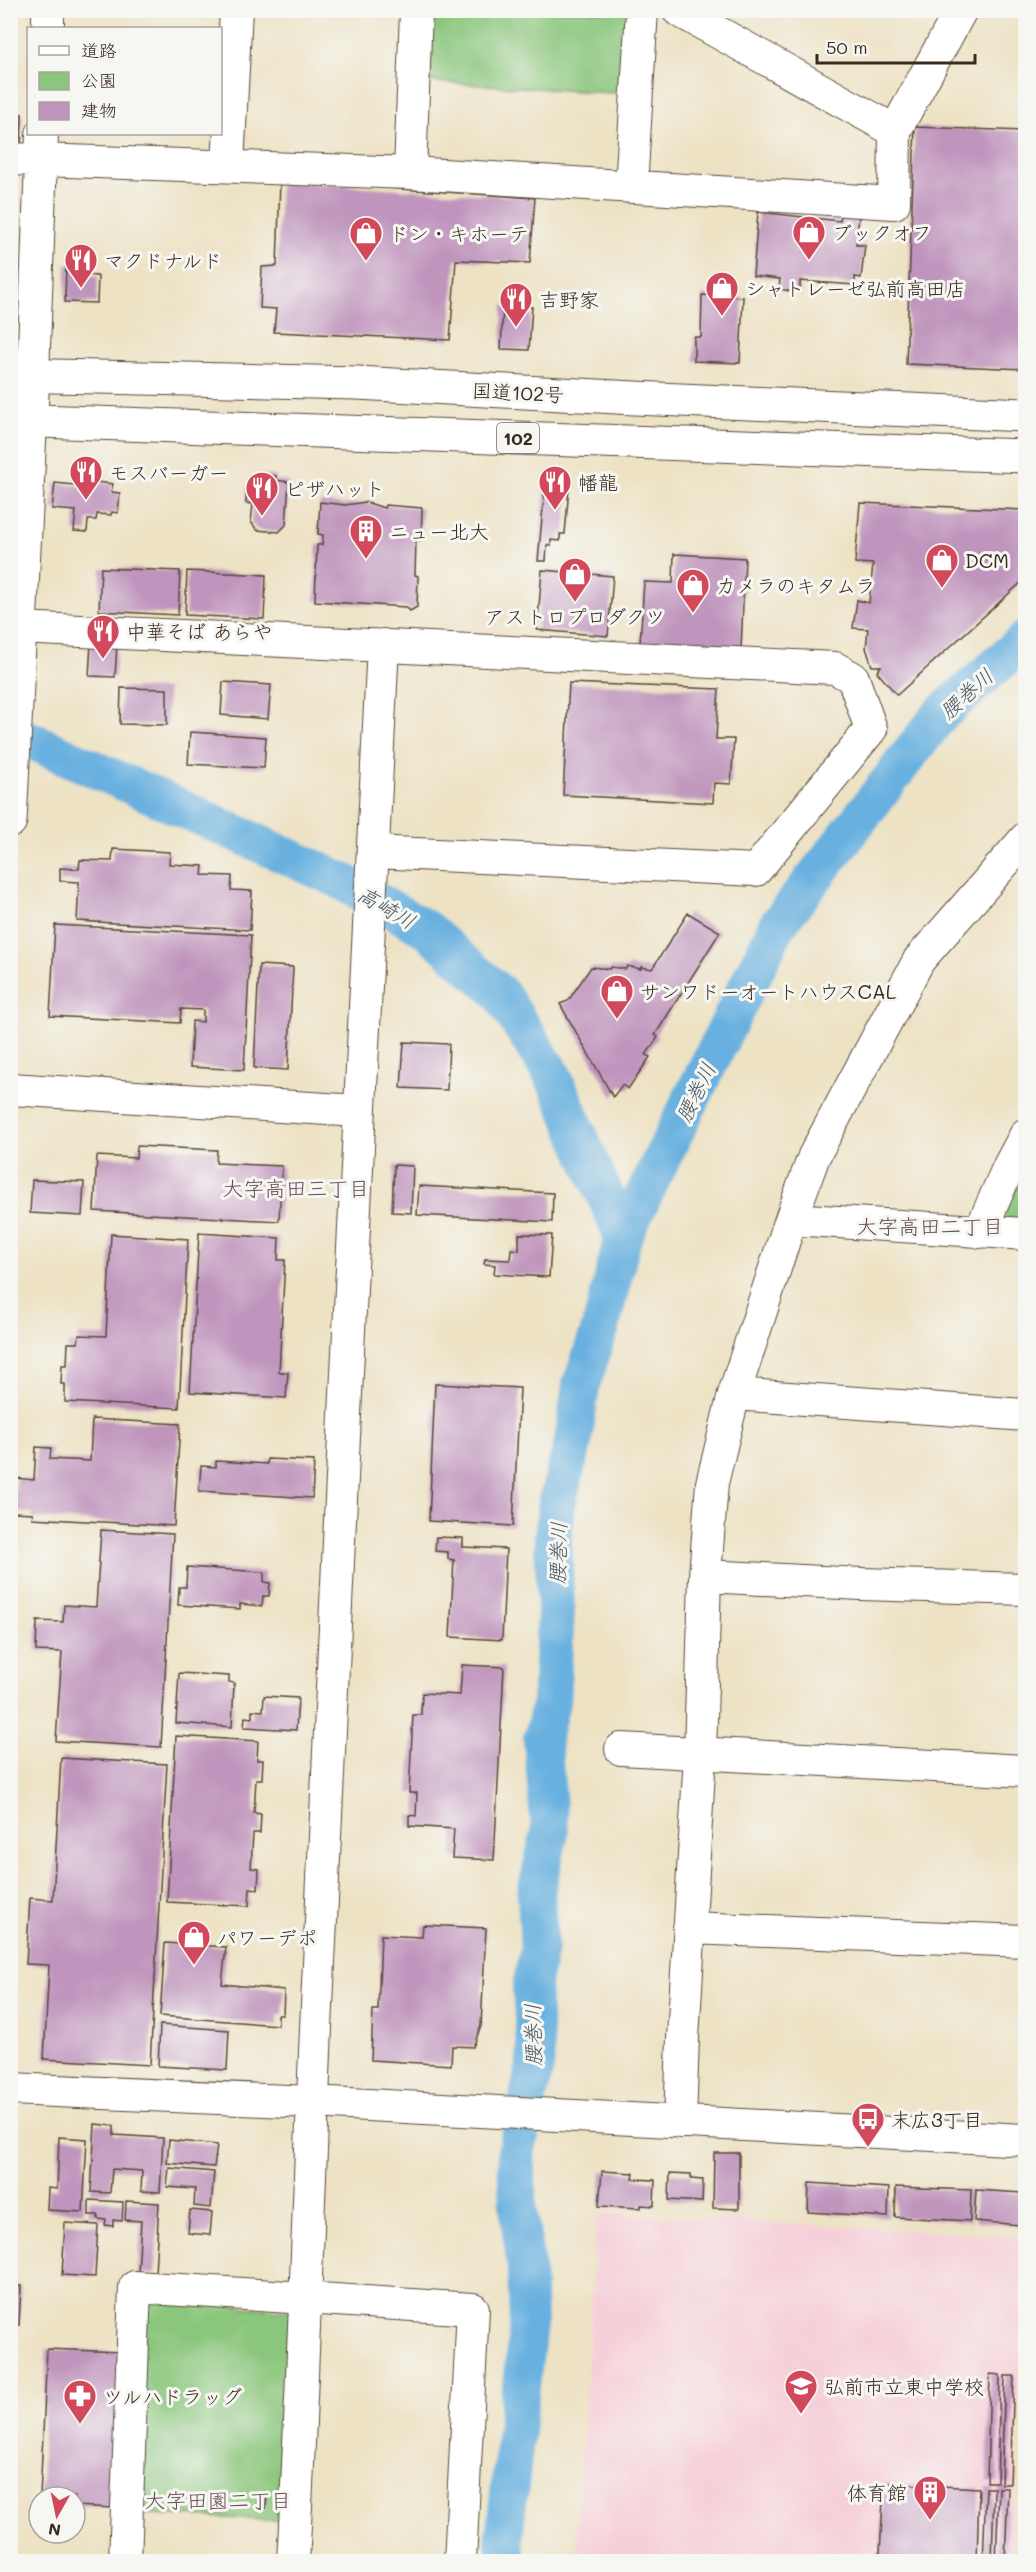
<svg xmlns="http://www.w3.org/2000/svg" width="1036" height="2572" font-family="Mali,'Klee One',sans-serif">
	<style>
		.built { fill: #f6cfd9 }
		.green { fill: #8ac67c; stroke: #62784d; stroke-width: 1.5 }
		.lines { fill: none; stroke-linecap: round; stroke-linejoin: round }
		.river { stroke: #68b0df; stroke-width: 38 }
		.building { fill: #c095bd }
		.minor-casing { stroke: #564637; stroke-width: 34 }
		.major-casing { stroke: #564637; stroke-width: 35 }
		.highway-casing { stroke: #564637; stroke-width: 35 }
		.minor { stroke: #fff; stroke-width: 32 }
		.major { stroke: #fff; stroke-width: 33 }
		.highway { stroke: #fff; stroke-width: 33 }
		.labels { text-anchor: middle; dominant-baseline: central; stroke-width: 6; stroke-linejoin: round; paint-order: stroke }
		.shield { fill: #f6f6f2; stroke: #73675e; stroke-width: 1.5 }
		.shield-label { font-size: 18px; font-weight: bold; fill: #3b2a1e }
		.poi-label { font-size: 20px; fill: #3b2a1e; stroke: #f6f6f2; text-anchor: start }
		.street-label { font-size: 20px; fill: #3b2a1e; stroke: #f6f6f2 }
		.water-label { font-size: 21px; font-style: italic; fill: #4b5962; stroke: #f6f6f2 }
		.neighbourhood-label { font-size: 21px; fill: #6a4f56; stroke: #f6f6f2 }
	</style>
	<rect width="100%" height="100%" fill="#f6f6f2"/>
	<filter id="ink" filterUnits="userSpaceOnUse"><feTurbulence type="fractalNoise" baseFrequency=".0167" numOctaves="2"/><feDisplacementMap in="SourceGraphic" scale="12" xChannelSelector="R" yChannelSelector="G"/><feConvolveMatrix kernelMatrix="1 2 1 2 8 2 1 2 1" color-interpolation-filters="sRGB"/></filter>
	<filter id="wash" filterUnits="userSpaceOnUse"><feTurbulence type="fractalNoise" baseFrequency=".008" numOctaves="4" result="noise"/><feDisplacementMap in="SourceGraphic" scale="24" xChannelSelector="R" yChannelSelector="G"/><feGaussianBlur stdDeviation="1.35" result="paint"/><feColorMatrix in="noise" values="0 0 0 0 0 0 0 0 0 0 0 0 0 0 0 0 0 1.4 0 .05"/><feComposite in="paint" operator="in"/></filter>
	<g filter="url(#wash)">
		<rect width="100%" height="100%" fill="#ede2c4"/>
		<path class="built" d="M 597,2213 L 1025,2237 L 1011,2561 L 575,2562 Z"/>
		<path class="green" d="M 424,11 L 633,11 L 629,94 L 420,81 Z
			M 1025,1150 L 1025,1226 L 998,1225 Z
			M 152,2297 L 295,2312 L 284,2521 L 135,2513 L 143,2305 Z"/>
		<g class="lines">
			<path class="river" d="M 10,731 L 340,880 L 426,929 L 501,994 L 554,1078 L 623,1237
				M 506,2562 L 504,2538 L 528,2324 L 526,2268 L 518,2206 L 516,2153 L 536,2061 L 531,1987 L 539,1948 L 536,1893 L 550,1831 L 542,1739 L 551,1702 L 556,1610 L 553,1539 L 557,1502 L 573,1443 L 581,1385 L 601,1326 L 623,1237 L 778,924 L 940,715 L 1026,639"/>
		</g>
		<g id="blocks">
			<path class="building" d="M 10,113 L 22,114 L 21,149 L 10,148 Z
				M 915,127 L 1026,131 L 1026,369 L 906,364 Z
				M 280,181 L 535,198 L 530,263 L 456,260 L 450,340 L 274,332 L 276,309 L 260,308 L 262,267 L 277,266 Z
				M 10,184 L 16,184 L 17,296 L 10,296 Z
				M 758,212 L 840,221 L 841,215 L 859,217 L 856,245 L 865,245 L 861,278 L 855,277 L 855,285 L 800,281 L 800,293 L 779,289 L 780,279 L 753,276 Z
				M 66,265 L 74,265 L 74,270 L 82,270 L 82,275 L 98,276 L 97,303 L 65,302 Z
				M 702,295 L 743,297 L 740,363 L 694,361 L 694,337 L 701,337 Z
				M 503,306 L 532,307 L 529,350 L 501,349 Z
				M 255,475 L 276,476 L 275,480 L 289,482 L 286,525 L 279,532 L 257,530 L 251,522 L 253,504 L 246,503 L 247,486 L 254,487 Z
				M 95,482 L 113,484 L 111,492 L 120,493 L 118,513 L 112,512 L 111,515 L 97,514 L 96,520 L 88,520 L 87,532 L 74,531 L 76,511 L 52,509 L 55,483 L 94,487 Z
				M 545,486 L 569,488 L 565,534 L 560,534 L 560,541 L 551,540 L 551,546 L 547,545 L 546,561 L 538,561 Z
				M 320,502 L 345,505 L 366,502 L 384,508 L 385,505 L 422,508 L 421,540 L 416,540 L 415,575 L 418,576 L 417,607 L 410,611 L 406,607 L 315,601 L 317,545 L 322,545 L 323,535 L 318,534 Z
				M 860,503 L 1026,510 L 1026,578 L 897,695 L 877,672 L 881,666 L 872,666 L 866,648 L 868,629 L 853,628 L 857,600 L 869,603 L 873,564 L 855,563 Z
				M 674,554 L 745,558 L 741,649 L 640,644 L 644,582 L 673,583 Z
				M 101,568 L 180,571 L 178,615 L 99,611 Z
				M 542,570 L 613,576 L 608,636 L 537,630 Z
				M 187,571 L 266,575 L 264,619 L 185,615 Z
				M 91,643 L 117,644 L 115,677 L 89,676 Z
				M 223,682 L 271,685 L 268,719 L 221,715 Z
				M 569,683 L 719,689 L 716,739 L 734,739 L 731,784 L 714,783 L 713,803 L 563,795 Z
				M 121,688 L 167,689 L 167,725 L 120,724 Z
				M 190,732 L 266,737 L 264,768 L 188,764 Z
				M 113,849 L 170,852 L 169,864 L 203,866 L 202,875 L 232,876 L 231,890 L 252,891 L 250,930 L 77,921 L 79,882 L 60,881 L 60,868 L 79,869 L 80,860 L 112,861 Z
				M 688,913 L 720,932 L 655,1035 L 658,1037 L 646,1055 L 650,1057 L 628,1089 L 622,1085 L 613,1097 L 560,1004 L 568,1001 L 591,967 L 610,969 L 611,967 L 626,969 L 627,966 L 641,969 L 641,967 L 652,969 Z
				M 55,925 L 251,935 L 244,1070 L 190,1067 L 192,1021 L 203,1022 L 203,1010 L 181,1009 L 180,1023 L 50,1016 Z
				M 259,965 L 293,967 L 288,1070 L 254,1068 Z
				M 404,1042 L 449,1044 L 447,1090 L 401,1088 Z
				M 137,1146 L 217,1150 L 216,1163 L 282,1166 L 279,1221 L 94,1211 L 97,1156 L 136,1158 Z
				M 394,1165 L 413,1166 L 411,1213 L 392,1212 Z
				M 32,1180 L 84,1182 L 82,1216 L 30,1213 Z
				M 419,1186 L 553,1193 L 552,1222 L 417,1215 Z
				M 199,1233 L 279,1238 L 278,1260 L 285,1260 L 279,1372 L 288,1372 L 286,1398 L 190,1392 Z
				M 111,1234 L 188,1239 L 179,1408 L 65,1402 L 65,1384 L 61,1384 L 62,1365 L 67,1365 L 68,1343 L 78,1343 L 79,1335 L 106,1336 Z
				M 519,1234 L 552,1235 L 549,1277 L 494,1274 L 495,1265 L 484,1264 L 485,1259 L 510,1260 L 511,1249 L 519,1250 Z
				M 435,1384 L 520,1388 L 513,1526 L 429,1521 Z
				M 92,1419 L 180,1424 L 174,1526 L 32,1518 L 33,1513 L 14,1512 L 16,1478 L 34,1480 L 36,1447 L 51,1448 L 50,1459 L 90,1461 Z
				M 267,1459 L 314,1461 L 312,1498 L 199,1491 L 201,1466 L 216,1467 L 216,1461 L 267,1464 Z
				M 101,1530 L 173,1534 L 161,1747 L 56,1741 L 62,1652 L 36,1651 L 37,1621 L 63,1622 L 64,1605 L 96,1607 Z
				M 436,1537 L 463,1538 L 463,1547 L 506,1549 L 502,1640 L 450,1637 L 454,1560 L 448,1559 L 448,1552 L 435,1551 Z
				M 187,1567 L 264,1572 L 264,1582 L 270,1583 L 269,1596 L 263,1596 L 262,1606 L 240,1604 L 240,1609 L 178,1605 L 179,1587 L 186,1587 Z
				M 462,1665 L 504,1667 L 494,1860 L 452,1858 L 454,1829 L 409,1826 L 409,1815 L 416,1816 L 417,1793 L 409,1793 L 413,1715 L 421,1715 L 422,1693 L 460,1695 Z
				M 179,1673 L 229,1676 L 229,1682 L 234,1683 L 232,1727 L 176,1723 Z
				M 264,1696 L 298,1698 L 296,1730 L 244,1727 L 245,1717 L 252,1718 L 252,1710 L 263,1711 Z
				M 176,1736 L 258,1741 L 257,1760 L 263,1760 L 262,1779 L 256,1779 L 254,1813 L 261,1814 L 260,1833 L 253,1833 L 251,1868 L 259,1869 L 258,1889 L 250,1888 L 249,1906 L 167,1902 Z
				M 61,1758 L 167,1764 L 150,2065 L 44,2059 L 49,1965 L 26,1964 L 30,1898 L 53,1900 Z
				M 423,1925 L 486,1928 L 481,2026 L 473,2047 L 452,2046 L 451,2065 L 371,2060 L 373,2010 L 378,2010 L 381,1935 L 422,1937 Z
				M 165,1943 L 226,1947 L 222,1984 L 284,1990 L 283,2015 L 278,2015 L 278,2025 L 160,2016 Z
				M 160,2025 L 229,2030 L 227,2070 L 158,2066 Z
				M 95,2124 L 114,2126 L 114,2135 L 163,2138 L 160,2192 L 141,2191 L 142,2171 L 112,2169 L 110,2193 L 91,2192 Z
				M 59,2137 L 87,2139 L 83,2212 L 47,2210 L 48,2188 L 57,2189 Z
				M 169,2140 L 217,2145 L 214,2167 L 167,2163 Z
				M 714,2153 L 739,2153 L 739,2209 L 713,2208 Z
				M 169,2168 L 214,2172 L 211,2208 L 194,2206 L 195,2189 L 167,2187 Z
				M 602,2171 L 634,2173 L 633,2179 L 655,2180 L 654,2206 L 641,2205 L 641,2208 L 599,2206 Z
				M 670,2173 L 691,2174 L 691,2179 L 703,2180 L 702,2202 L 669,2200 Z
				M 809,2183 L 889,2188 L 888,2217 L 808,2212 Z
				M 896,2187 L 971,2190 L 970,2221 L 895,2217 Z
				M 976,2190 L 1022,2193 L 1020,2225 L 974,2221 Z
				M 89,2200 L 123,2202 L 122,2221 L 113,2220 L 113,2226 L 105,2225 L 106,2220 L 98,2219 L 98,2215 L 89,2215 Z
				M 126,2201 L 159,2203 L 155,2274 L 138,2273 L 141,2221 L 125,2220 Z
				M 190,2210 L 212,2212 L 210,2235 L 188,2233 Z
				M 65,2223 L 98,2225 L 95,2277 L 62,2275 Z
				M 10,2286 L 21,2286 L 19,2325 L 10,2325 Z
				M 47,2349 L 121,2352 L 113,2508 L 75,2506 L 75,2497 L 40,2497 Z
				M 990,2374 L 1000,2375 L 997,2482 L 987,2482 Z
				M 1005,2376 L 1014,2376 L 1010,2484 L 1001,2484 Z
				M 884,2483 L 979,2488 L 977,2562 L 875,2562 L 875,2554 L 880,2553 Z
				M 986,2488 L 994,2488 L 992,2562 L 983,2562 Z
				M 999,2488 L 1008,2488 L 1005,2562 L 996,2562 Z
				M 258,2493 L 267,2494 L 266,2508 L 257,2507 Z"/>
		</g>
	</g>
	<g filter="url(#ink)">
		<use href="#blocks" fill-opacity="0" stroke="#564637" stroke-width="1.5"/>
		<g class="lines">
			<g class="minor-casing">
				<path id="minor" d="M 678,10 L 895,131
					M 48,28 L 48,10
					M 10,159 L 410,173 L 894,203 L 895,131 L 961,10
					M 228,165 L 236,10
					M 410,173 L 416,10
					M 631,187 L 642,10
					M 33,374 L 42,134
					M 20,628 L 835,668 L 853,678 L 871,729 L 756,870 L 373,852
					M 10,1089 L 359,1111
					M 791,1219 L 1026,1234
					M 980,1232 L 1009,1166 L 1026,1134
					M 734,1394 L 1026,1415
					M 705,1576 L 861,1584 L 1026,1589
					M 621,1749 L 1026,1771
					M 689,1928 L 1026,1941
					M 10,2089 L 312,2102 L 1026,2140
					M 680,2122 L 683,2038 L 700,1755 L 705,1576 L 712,1483 L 734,1394 L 791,1219 L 814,1156 L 919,960 L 1026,838
					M 125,2562 L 135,2287 L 473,2309 L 460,2562
					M 293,2562 C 304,2369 309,2176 318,1984 C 339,1538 360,1091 383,645"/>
			</g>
			<g class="major-casing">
				<path id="major" d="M 10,821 L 33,374"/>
			</g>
			<g class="highway-casing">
				<path id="highway" d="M 10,375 L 357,383 L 635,398 L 1026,415
					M 10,420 L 1026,456"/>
			</g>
			<use href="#minor" class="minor"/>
			<use href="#major" class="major"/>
			<use href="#highway" class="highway"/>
		</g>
	</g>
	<defs>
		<g id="shop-pin" transform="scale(1.725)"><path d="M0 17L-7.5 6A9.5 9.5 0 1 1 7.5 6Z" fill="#d1495b" stroke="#f6f6f2"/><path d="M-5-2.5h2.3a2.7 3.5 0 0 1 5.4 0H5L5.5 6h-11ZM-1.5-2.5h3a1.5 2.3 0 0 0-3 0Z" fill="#fff"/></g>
		<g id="restaurant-pin" transform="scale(1.725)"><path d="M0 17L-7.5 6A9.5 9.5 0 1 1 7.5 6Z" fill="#d1495b" stroke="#f6f6f2"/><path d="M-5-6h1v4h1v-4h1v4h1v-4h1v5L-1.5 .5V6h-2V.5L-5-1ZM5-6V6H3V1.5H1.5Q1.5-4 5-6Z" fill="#fff"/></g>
		<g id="building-pin" transform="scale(1.725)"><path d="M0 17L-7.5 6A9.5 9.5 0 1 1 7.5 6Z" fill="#d1495b" stroke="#f6f6f2"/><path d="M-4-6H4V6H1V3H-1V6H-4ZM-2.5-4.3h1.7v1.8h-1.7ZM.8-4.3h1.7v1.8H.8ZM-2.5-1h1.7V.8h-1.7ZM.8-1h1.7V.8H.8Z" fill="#fff"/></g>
		<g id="bus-pin" transform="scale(1.725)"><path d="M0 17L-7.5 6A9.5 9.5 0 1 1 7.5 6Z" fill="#d1495b" stroke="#f6f6f2"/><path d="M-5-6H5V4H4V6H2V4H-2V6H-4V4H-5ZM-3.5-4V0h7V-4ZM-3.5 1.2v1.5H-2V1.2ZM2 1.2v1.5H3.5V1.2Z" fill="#fff"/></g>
		<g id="school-pin" transform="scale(1.725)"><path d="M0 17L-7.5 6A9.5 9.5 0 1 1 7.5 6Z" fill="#d1495b" stroke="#f6f6f2"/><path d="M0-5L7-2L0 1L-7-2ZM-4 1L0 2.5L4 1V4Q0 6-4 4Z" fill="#fff"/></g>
		<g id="pharmacy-pin" transform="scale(1.725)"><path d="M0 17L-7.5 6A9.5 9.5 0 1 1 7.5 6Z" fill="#d1495b" stroke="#f6f6f2"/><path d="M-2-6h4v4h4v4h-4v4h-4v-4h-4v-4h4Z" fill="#fff"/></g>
	</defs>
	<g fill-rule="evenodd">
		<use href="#shop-pin" x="809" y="232"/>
		<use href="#shop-pin" x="366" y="233"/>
		<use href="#restaurant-pin" x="81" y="260"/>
		<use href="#shop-pin" x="722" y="288"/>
		<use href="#restaurant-pin" x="516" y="299"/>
		<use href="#restaurant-pin" x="86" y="472"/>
		<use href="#restaurant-pin" x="555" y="482"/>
		<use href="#restaurant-pin" x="262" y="488"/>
		<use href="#building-pin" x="366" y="531"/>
		<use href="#shop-pin" x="942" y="560"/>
		<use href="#shop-pin" x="575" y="574"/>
		<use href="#shop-pin" x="693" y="585"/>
		<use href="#restaurant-pin" x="103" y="631"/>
		<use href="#shop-pin" x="617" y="991"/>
		<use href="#shop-pin" x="194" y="1937"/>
		<use href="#bus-pin" x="868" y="2119"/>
		<use href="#school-pin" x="801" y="2386"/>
		<use href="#pharmacy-pin" x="80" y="2396"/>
		<use href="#building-pin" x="930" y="2492"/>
	</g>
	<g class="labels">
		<rect class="shield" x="497" y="423" width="42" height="30" rx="4.5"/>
		<g class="shield-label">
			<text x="518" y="438">102</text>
		</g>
		<g class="poi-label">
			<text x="832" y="232">ブックオフ</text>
			<text x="389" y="233">ドン・キホーテ</text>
			<text x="104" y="260">マクドナルド</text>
			<text x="745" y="288">シャトレーゼ弘前高田店</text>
			<text x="539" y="299">吉野家</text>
			<text x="109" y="472">モスバーガー</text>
			<text x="578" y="482">幡龍</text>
			<text x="285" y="488">ピザハット</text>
			<text x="389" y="531">ニュー北大</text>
			<text x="965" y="560">DCM</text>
			<text x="716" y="585">カメラのキタムラ</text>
			<text x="575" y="616" text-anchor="middle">アストロプロダクツ</text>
			<text x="126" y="631">中華そば あらや</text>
			<text x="640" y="991">サンワドーオートハウスCAL</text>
			<text x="217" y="1937">パワーデポ</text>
			<text x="891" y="2119">末広3丁目</text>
			<text x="824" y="2386">弘前市立東中学校</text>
			<text x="103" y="2396">ツルハドラッグ</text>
			<text x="907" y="2492" text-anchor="end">体育館</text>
		</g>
		<g class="street-label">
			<text transform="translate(518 392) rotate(3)">国道102号</text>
		</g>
		<g class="water-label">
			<text transform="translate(966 693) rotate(-42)">腰巻川</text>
			<text transform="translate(387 907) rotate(30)">高崎川</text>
			<text transform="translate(695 1092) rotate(-64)">腰巻川</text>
			<text transform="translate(557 1553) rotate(-88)">腰巻川</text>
			<text transform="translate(532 2035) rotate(-91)">腰巻川</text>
		</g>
		<g class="neighbourhood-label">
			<text x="296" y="1187">大字高田三丁目</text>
			<text x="930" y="1225">大字高田二丁目</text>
			<text x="218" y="2499">大字田園二丁目</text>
		</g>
	</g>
	<rect width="1036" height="2572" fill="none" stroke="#f6f6f2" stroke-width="36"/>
	<rect x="27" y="27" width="195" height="108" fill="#f6f6f2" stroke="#aba49d" stroke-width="1.5"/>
	<rect x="39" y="46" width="30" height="9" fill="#ffffff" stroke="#aba49d" stroke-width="1.5"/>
	<text x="81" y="57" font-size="18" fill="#3b2a1e">道路</text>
	<rect x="39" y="72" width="30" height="18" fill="#8ac67c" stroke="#aba49d" stroke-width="1.5"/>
	<text x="81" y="87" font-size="18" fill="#3b2a1e">公園</text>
	<rect x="39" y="102" width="30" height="18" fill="#c095bd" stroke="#aba49d" stroke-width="1.5"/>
	<text x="81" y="117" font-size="18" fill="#3b2a1e">建物</text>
	<g transform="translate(57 2515) rotate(189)"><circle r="28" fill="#f6f6f2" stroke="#aba49d" stroke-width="1.5"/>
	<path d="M0-4.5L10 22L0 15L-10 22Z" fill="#d1495b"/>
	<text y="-9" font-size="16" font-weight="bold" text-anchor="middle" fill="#3b2a1e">N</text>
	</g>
	<path d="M817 54v9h158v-9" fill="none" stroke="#3b2a1e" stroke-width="3"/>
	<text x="826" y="54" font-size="18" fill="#3b2a1e" stroke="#f6f6f2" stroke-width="4.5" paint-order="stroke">50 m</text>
</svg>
